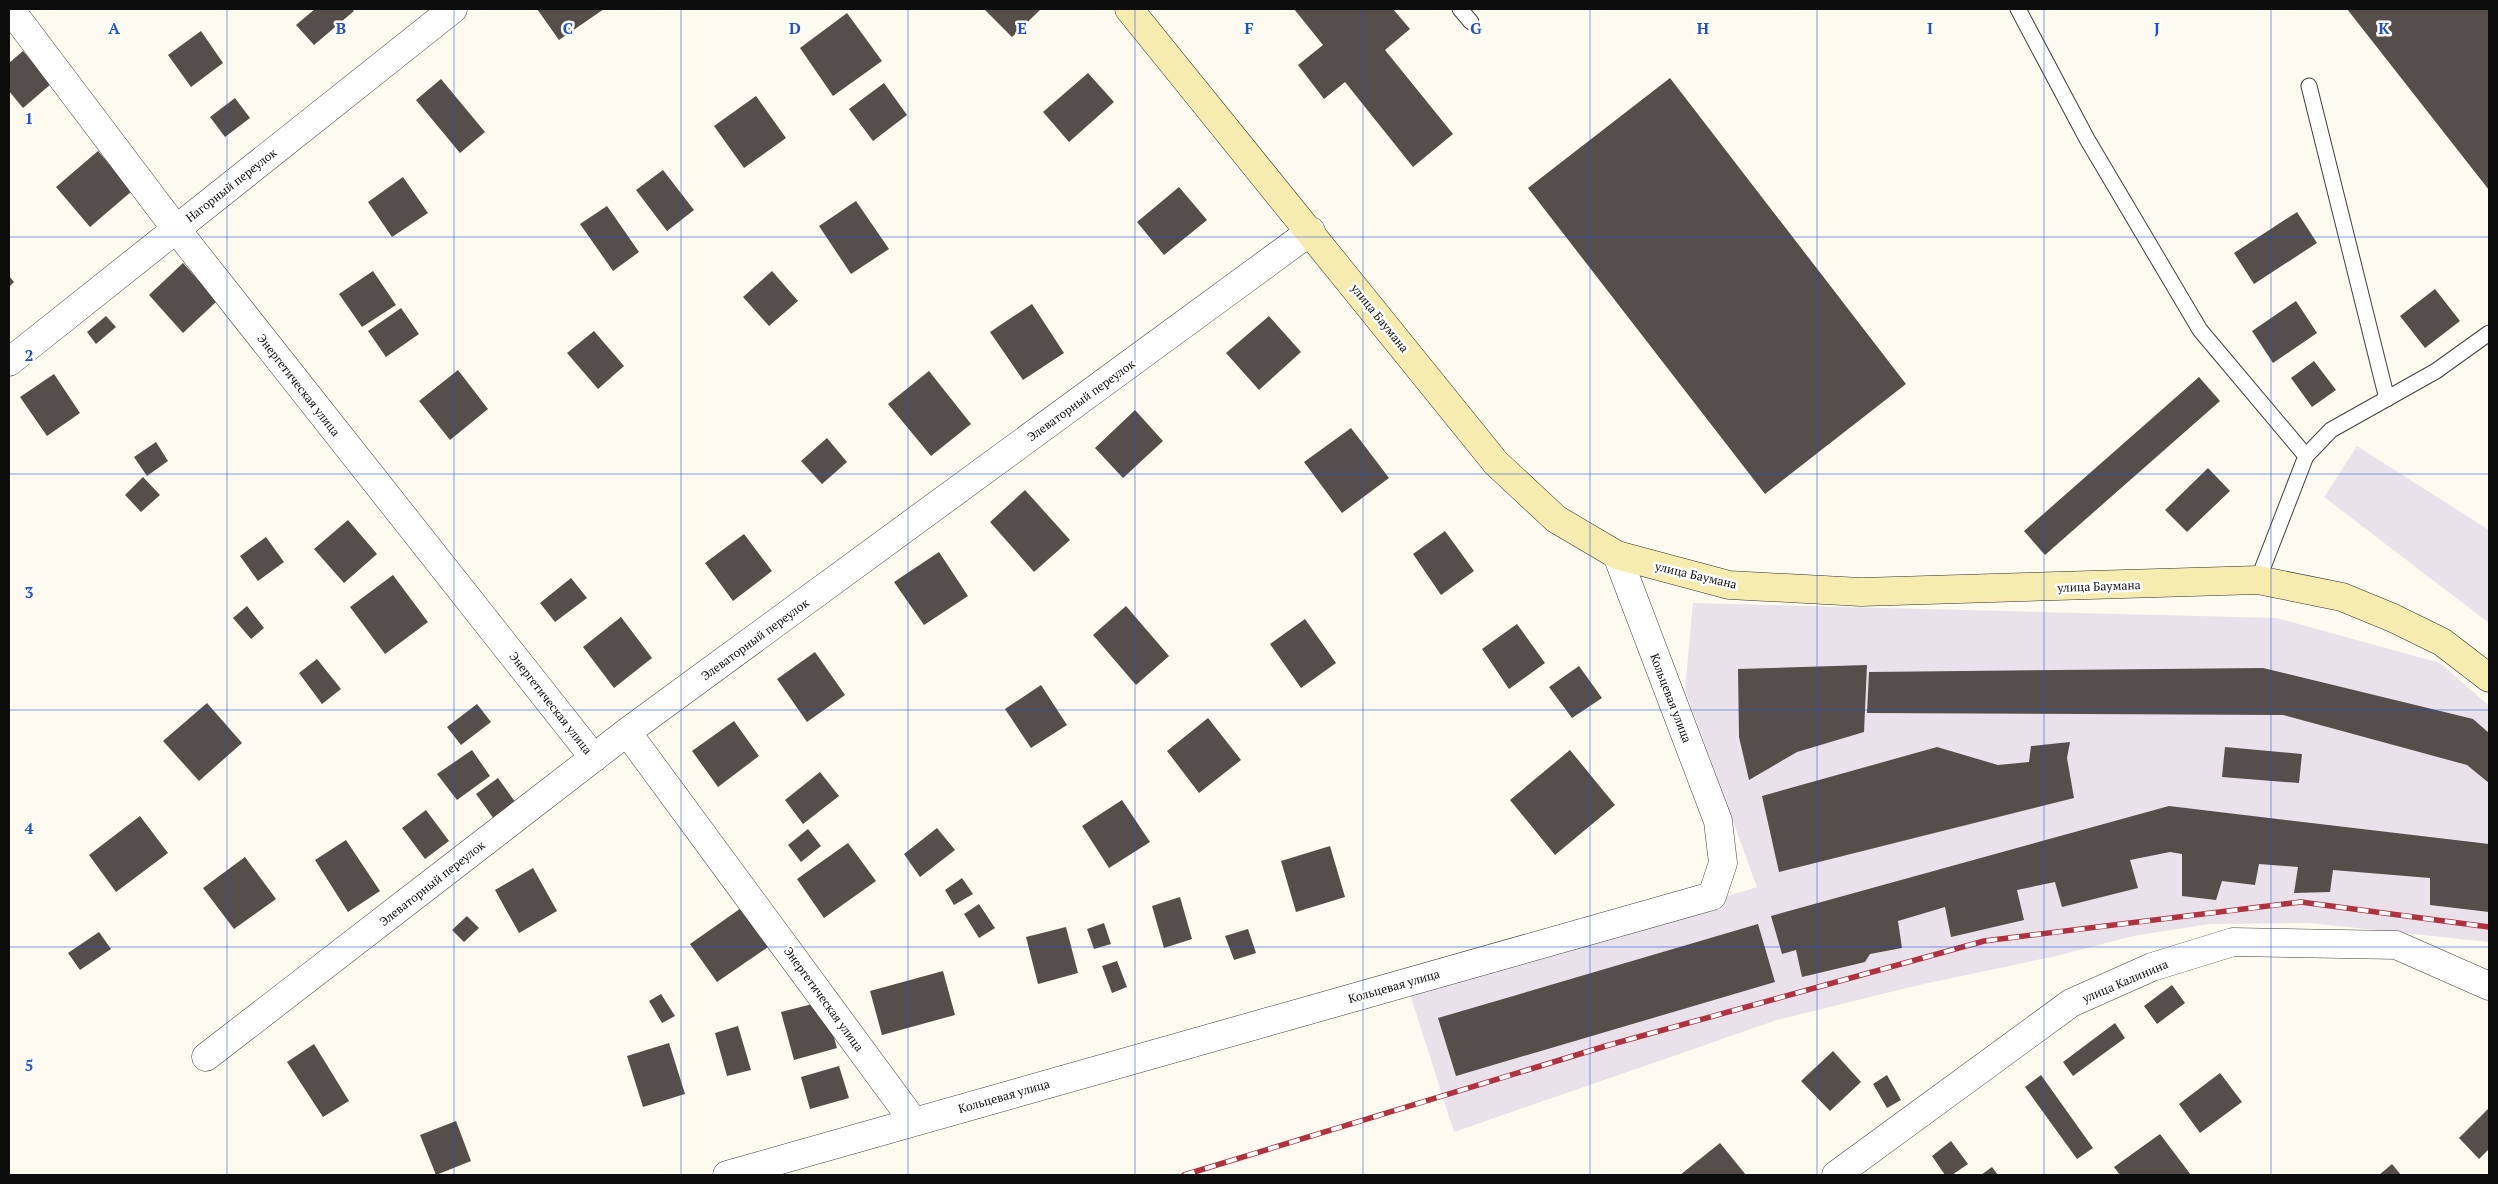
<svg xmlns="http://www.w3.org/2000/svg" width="2498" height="1184" font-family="'PT Serif',serif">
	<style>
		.industrial { fill: #eae2eb }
		.building { fill: #554e4b }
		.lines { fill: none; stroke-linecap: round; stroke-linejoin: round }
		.lane-casing { stroke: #404040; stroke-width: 17 }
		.street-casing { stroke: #404040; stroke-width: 29 }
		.secondary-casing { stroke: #2f2f2f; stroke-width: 29 }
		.lane { stroke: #fff; stroke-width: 15 }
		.street { stroke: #fff; stroke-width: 28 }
		.secondary { stroke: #f7ecb0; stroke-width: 28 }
		.rail-casing { stroke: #b0323f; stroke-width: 5.5 }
		.rail { stroke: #fff; stroke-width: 4; stroke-dasharray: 11; stroke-linecap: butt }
		.grid { fill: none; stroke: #1d4ed8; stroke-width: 1; stroke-opacity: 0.55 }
		.labels { text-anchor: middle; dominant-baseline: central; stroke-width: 5; stroke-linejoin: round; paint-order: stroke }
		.street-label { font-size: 12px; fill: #0d0d0d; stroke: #fff }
		.grid-label { font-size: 16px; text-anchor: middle; font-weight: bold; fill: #1d4ed8; stroke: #fff; stroke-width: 5; stroke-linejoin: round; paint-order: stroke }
	</style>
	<rect width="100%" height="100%" fill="#fdfaef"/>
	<path class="industrial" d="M 2357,446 L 2489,530 L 2489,623 L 2324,497 Z
		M 1693,603 L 2277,618 L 2440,663 L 2489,706 L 2489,942 L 2309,923 L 2209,924 L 2133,936 L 2056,956 L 1919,985 L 1777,1020 L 1454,1132 L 1410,994 L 1757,887 L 1685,690 Z"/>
	<path class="building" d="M 315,9 L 352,9 L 354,11 L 314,45 L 296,25 Z
		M 537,9 L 604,9 L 559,40 Z
		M 984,9 L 1041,9 L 1012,37 Z
		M 1294,9 L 1393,9 L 1410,29 L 1385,50 L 1453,134 L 1413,167 L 1345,82 L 1324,99 L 1298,65 L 1323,45 Z
		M 2347,9 L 2489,9 L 2489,190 Z
		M 847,13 L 882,61 L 833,96 L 800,48 Z
		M 201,31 L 223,63 L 191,87 L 168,55 Z
		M 23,51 L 51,84 L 23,108 L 9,91 L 9,63 Z
		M 1088,73 L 1114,102 L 1069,142 L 1043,112 Z
		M 1670,78 L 1906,384 L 1765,494 L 1528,188 Z
		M 441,79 L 485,132 L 460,153 L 416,100 Z
		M 884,83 L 907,115 L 873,141 L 849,109 Z
		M 756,96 L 786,138 L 744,168 L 714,126 Z
		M 235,98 L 250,118 L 225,137 L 210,117 Z
		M 98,151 L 132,191 L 90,227 L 56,187 Z
		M 663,170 L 694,210 L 667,231 L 636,190 Z
		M 403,177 L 428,213 L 392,237 L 368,202 Z
		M 1179,187 L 1207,220 L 1164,255 L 1137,222 Z
		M 856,201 L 889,249 L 851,274 L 819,226 Z
		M 607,206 L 639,252 L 613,271 L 580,224 Z
		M 2297,212 L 2317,243 L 2254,284 L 2234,253 Z
		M 183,263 L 217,301 L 183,333 L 149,295 Z
		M 373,271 L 396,305 L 362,327 L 339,294 Z
		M 772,271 L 798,301 L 769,326 L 743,297 Z
		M 9,276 L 14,282 L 9,287 Z
		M 2435,289 L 2460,321 L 2425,348 L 2400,316 Z
		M 2296,301 L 2317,333 L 2273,363 L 2252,331 Z
		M 1032,304 L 1064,353 L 1023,380 L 990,332 Z
		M 401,308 L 419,334 L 386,357 L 368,331 Z
		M 106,316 L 116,327 L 96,344 L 87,332 Z
		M 1269,316 L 1301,352 L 1259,390 L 1226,353 Z
		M 594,331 L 624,366 L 598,389 L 567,353 Z
		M 2314,361 L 2336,390 L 2312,407 L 2291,378 Z
		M 458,370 L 488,409 L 450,440 L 419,401 Z
		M 929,371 L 971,424 L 931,456 L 888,404 Z
		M 54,374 L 80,413 L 47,436 L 20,397 Z
		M 2199,377 L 2220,401 L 2045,555 L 2024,531 Z
		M 1135,410 L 1163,441 L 1123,478 L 1095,448 Z
		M 1351,428 L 1389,478 L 1342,513 L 1304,462 Z
		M 827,438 L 847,462 L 822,484 L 801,461 Z
		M 156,442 L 168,461 L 147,476 L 134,457 Z
		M 2208,468 L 2230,491 L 2187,532 L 2165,510 Z
		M 143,477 L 160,495 L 141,512 L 125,495 Z
		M 1025,490 L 1070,540 L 1034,572 L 990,522 Z
		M 348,520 L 377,554 L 344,583 L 314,549 Z
		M 1445,531 L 1474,571 L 1441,595 L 1413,554 Z
		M 744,534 L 772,571 L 733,601 L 705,563 Z
		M 266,537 L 284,562 L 258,581 L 240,556 Z
		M 939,552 L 968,596 L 924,625 L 894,582 Z
		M 393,575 L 428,622 L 385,654 L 350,607 Z
		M 571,578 L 587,598 L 555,622 L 540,603 Z
		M 247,606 L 264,628 L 251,639 L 233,618 Z
		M 1126,606 L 1169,656 L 1136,685 L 1093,635 Z
		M 621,617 L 652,658 L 614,688 L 583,647 Z
		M 1305,619 L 1336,663 L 1301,688 L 1270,644 Z
		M 1517,624 L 1545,663 L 1509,689 L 1482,649 Z
		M 815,652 L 845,695 L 807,722 L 777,679 Z
		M 317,659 L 341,689 L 322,704 L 299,673 Z
		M 1867,665 L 1864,732 L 1797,752 L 1749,780 L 1739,737 L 1738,669 Z
		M 1579,666 L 1602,698 L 1572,718 L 1549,687 Z
		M 2263,668 L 2473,719 L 2489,733 L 2489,783 L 2467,765 L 2283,715 L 1867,713 L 1869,672 Z
		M 1041,685 L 1067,725 L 1031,748 L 1005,709 Z
		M 207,703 L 242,743 L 199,781 L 163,741 Z
		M 477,704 L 491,722 L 461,745 L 447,727 Z
		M 1208,718 L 1241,760 L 1199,793 L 1167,751 Z
		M 734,721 L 759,756 L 718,787 L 692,751 Z
		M 2070,742 L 2067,758 L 2074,798 L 1779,872 L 1762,796 L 1937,747 L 1998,765 L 2029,762 L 2031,746 Z
		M 2225,747 L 2302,754 L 2299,783 L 2222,777 Z
		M 472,750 L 490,776 L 457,800 L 437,774 Z
		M 1570,750 L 1615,805 L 1555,855 L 1510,800 Z
		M 820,772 L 839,796 L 803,824 L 785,800 Z
		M 498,778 L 516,803 L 494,819 L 476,794 Z
		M 1122,800 L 1150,842 L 1109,868 L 1082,826 Z
		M 2169,806 L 2489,844 L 2489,912 L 2430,905 L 2430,878 L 2333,870 L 2330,892 L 2294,893 L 2298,867 L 2259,864 L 2255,885 L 2222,881 L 2216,900 L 2182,896 L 2182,854 L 2170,852 L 2130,860 L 2138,888 L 2062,907 L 2055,882 L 2017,890 L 2024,920 L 1951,937 L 1945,907 L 1898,921 L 1902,948 L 1870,954 L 1865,962 L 1802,977 L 1796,950 L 1782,954 L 1771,916 Z
		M 426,810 L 449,841 L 425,859 L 402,828 Z
		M 140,816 L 168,853 L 116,892 L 89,855 Z
		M 937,828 L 955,850 L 920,877 L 904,854 Z
		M 808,829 L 821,846 L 801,862 L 788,845 Z
		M 346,840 L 380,891 L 348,912 L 315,860 Z
		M 848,843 L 876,881 L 824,918 L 797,879 Z
		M 1330,846 L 1345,897 L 1296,912 L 1281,861 Z
		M 245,857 L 276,899 L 234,929 L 203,888 Z
		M 533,868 L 557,911 L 519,933 L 495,890 Z
		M 962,878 L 973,894 L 954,905 L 945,890 Z
		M 1180,897 L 1192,939 L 1164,948 L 1152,906 Z
		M 979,904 L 995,928 L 979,938 L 964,914 Z
		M 744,906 L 771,945 L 717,982 L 690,944 Z
		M 467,916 L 479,928 L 464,942 L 452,930 Z
		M 1104,923 L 1111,944 L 1094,949 L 1087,929 Z
		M 1758,924 L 1775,982 L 1456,1076 L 1438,1018 Z
		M 1066,927 L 1078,973 L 1038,984 L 1026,937 Z
		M 1248,929 L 1256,953 L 1234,960 L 1225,936 Z
		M 99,932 L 111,949 L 80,970 L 68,953 Z
		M 1117,961 L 1127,987 L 1112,993 L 1102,966 Z
		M 943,971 L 955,1015 L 882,1035 L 870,991 Z
		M 2172,985 L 2185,1003 L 2157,1024 L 2144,1006 Z
		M 661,994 L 675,1016 L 662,1023 L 649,1001 Z
		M 824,1001 L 837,1048 L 794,1060 L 781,1012 Z
		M 2115,1023 L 2125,1038 L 2073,1076 L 2063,1062 Z
		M 738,1026 L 751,1070 L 727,1076 L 715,1033 Z
		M 669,1043 L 685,1094 L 643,1107 L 627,1056 Z
		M 314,1044 L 349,1101 L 323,1117 L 287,1062 Z
		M 1833,1051 L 1861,1082 L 1830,1111 L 1801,1081 Z
		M 839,1066 L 849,1098 L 810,1109 L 801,1077 Z
		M 2220,1073 L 2242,1102 L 2200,1133 L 2179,1104 Z
		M 1887,1075 L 1901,1100 L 1887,1108 L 1873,1084 Z
		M 2041,1075 L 2093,1148 L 2077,1159 L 2025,1087 Z
		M 2489,1108 L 2489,1149 L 2479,1159 L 2459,1138 Z
		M 456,1121 L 471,1161 L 436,1175 L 420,1135 Z
		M 2160,1134 L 2191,1175 L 2120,1175 L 2114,1167 Z
		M 1951,1141 L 1968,1164 L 1952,1175 L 1945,1175 L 1932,1156 Z
		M 1720,1143 L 1746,1175 L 1680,1175 Z
		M 2392,1164 L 2401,1175 L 2379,1175 Z
		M 1992,1167 L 1998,1175 L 1981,1175 Z"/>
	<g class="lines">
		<g class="lane-casing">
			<path id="lane" d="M 1460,9 L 1471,22
				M 2018,9 L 2087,139 L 2200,330 L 2306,456
				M 2309,86 L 2387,399
				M 2258,580 L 2306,456 L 2331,430 L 2436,371 L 2489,333"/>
		</g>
		<g class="street-casing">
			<path id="street" d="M 10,9 L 176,229 L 594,758
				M 9,362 L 453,9
				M 627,732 L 914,1122
				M 206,1057 L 627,732 L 1311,231
				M 727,1175 L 1712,896 L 1723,863 L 1718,821 L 1617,555
				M 1836,1175 L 2071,1003 L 2152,967 L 2233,942 L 2396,945 L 2489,986"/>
		</g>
		<g class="secondary-casing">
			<path id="secondary" d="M 1129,9 L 1496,463 L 1556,519 L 1617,555 L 1729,585 L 1861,592 L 2258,580 L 2342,597 L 2393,618 L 2442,642 L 2489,678"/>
		</g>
		<use href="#lane" class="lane"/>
		<use href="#street" class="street"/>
		<use href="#secondary" class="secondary"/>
		<g class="rail-casing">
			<path id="rail" d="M 1184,1175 L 1609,1045 L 1984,941 L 2301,902 L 2489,927"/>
		</g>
		<use href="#rail" class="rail"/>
	</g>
	<path class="grid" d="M 227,9 L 227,1175M 454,9 L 454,1175M 681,9 L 681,1175M 908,9 L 908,1175M 1135,9 L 1135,1175M 1363,9 L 1363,1175M 1590,9 L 1590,1175M 1817,9 L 1817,1175M 2044,9 L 2044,1175M 2271,9 L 2271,1175M 9,237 L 2489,237M 9,474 L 2489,474M 9,710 L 2489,710M 9,947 L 2489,947"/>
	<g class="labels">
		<g class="street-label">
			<text transform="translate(231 185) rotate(-38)">Нагорный переулок</text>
			<text transform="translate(1380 318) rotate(51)">улица Баумана</text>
			<text transform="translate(299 385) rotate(52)">Энергетическая улица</text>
			<text transform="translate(1081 400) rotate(-36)">Элеваторный переулок</text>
			<text transform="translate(1696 575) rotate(13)">улица Баумана</text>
			<text transform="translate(2099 586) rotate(-2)">улица Баумана</text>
			<text transform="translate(755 639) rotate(-36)">Элеваторный переулок</text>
			<text transform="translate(1671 698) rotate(69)">Кольцевая улица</text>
			<text transform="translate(551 703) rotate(52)">Энергетическая улица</text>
			<text transform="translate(432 883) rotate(-38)">Элеваторный переулок</text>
			<text transform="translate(2125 981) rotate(-23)">улица Калинина</text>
			<text transform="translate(1394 986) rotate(-16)">Кольцевая улица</text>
			<text transform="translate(824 999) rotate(54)">Энергетическая улица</text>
			<text transform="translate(1004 1096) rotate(-16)">Кольцевая улица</text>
		</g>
	</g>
	<g class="grid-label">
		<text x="114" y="34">A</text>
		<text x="341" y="34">B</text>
		<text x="568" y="34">C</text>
		<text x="795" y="34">D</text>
		<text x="1022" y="34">E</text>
		<text x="1249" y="34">F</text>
		<text x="1476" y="34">G</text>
		<text x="1703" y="34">H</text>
		<text x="1930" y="34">I</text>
		<text x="2157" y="34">J</text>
		<text x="2384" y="34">K</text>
		<text x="29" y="124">1</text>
		<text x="29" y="361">2</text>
		<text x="29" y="598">3</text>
		<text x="29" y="834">4</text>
		<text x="29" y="1071">5</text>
	</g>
	<rect width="2498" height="1184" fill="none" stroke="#0d0d0d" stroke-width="20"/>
</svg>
